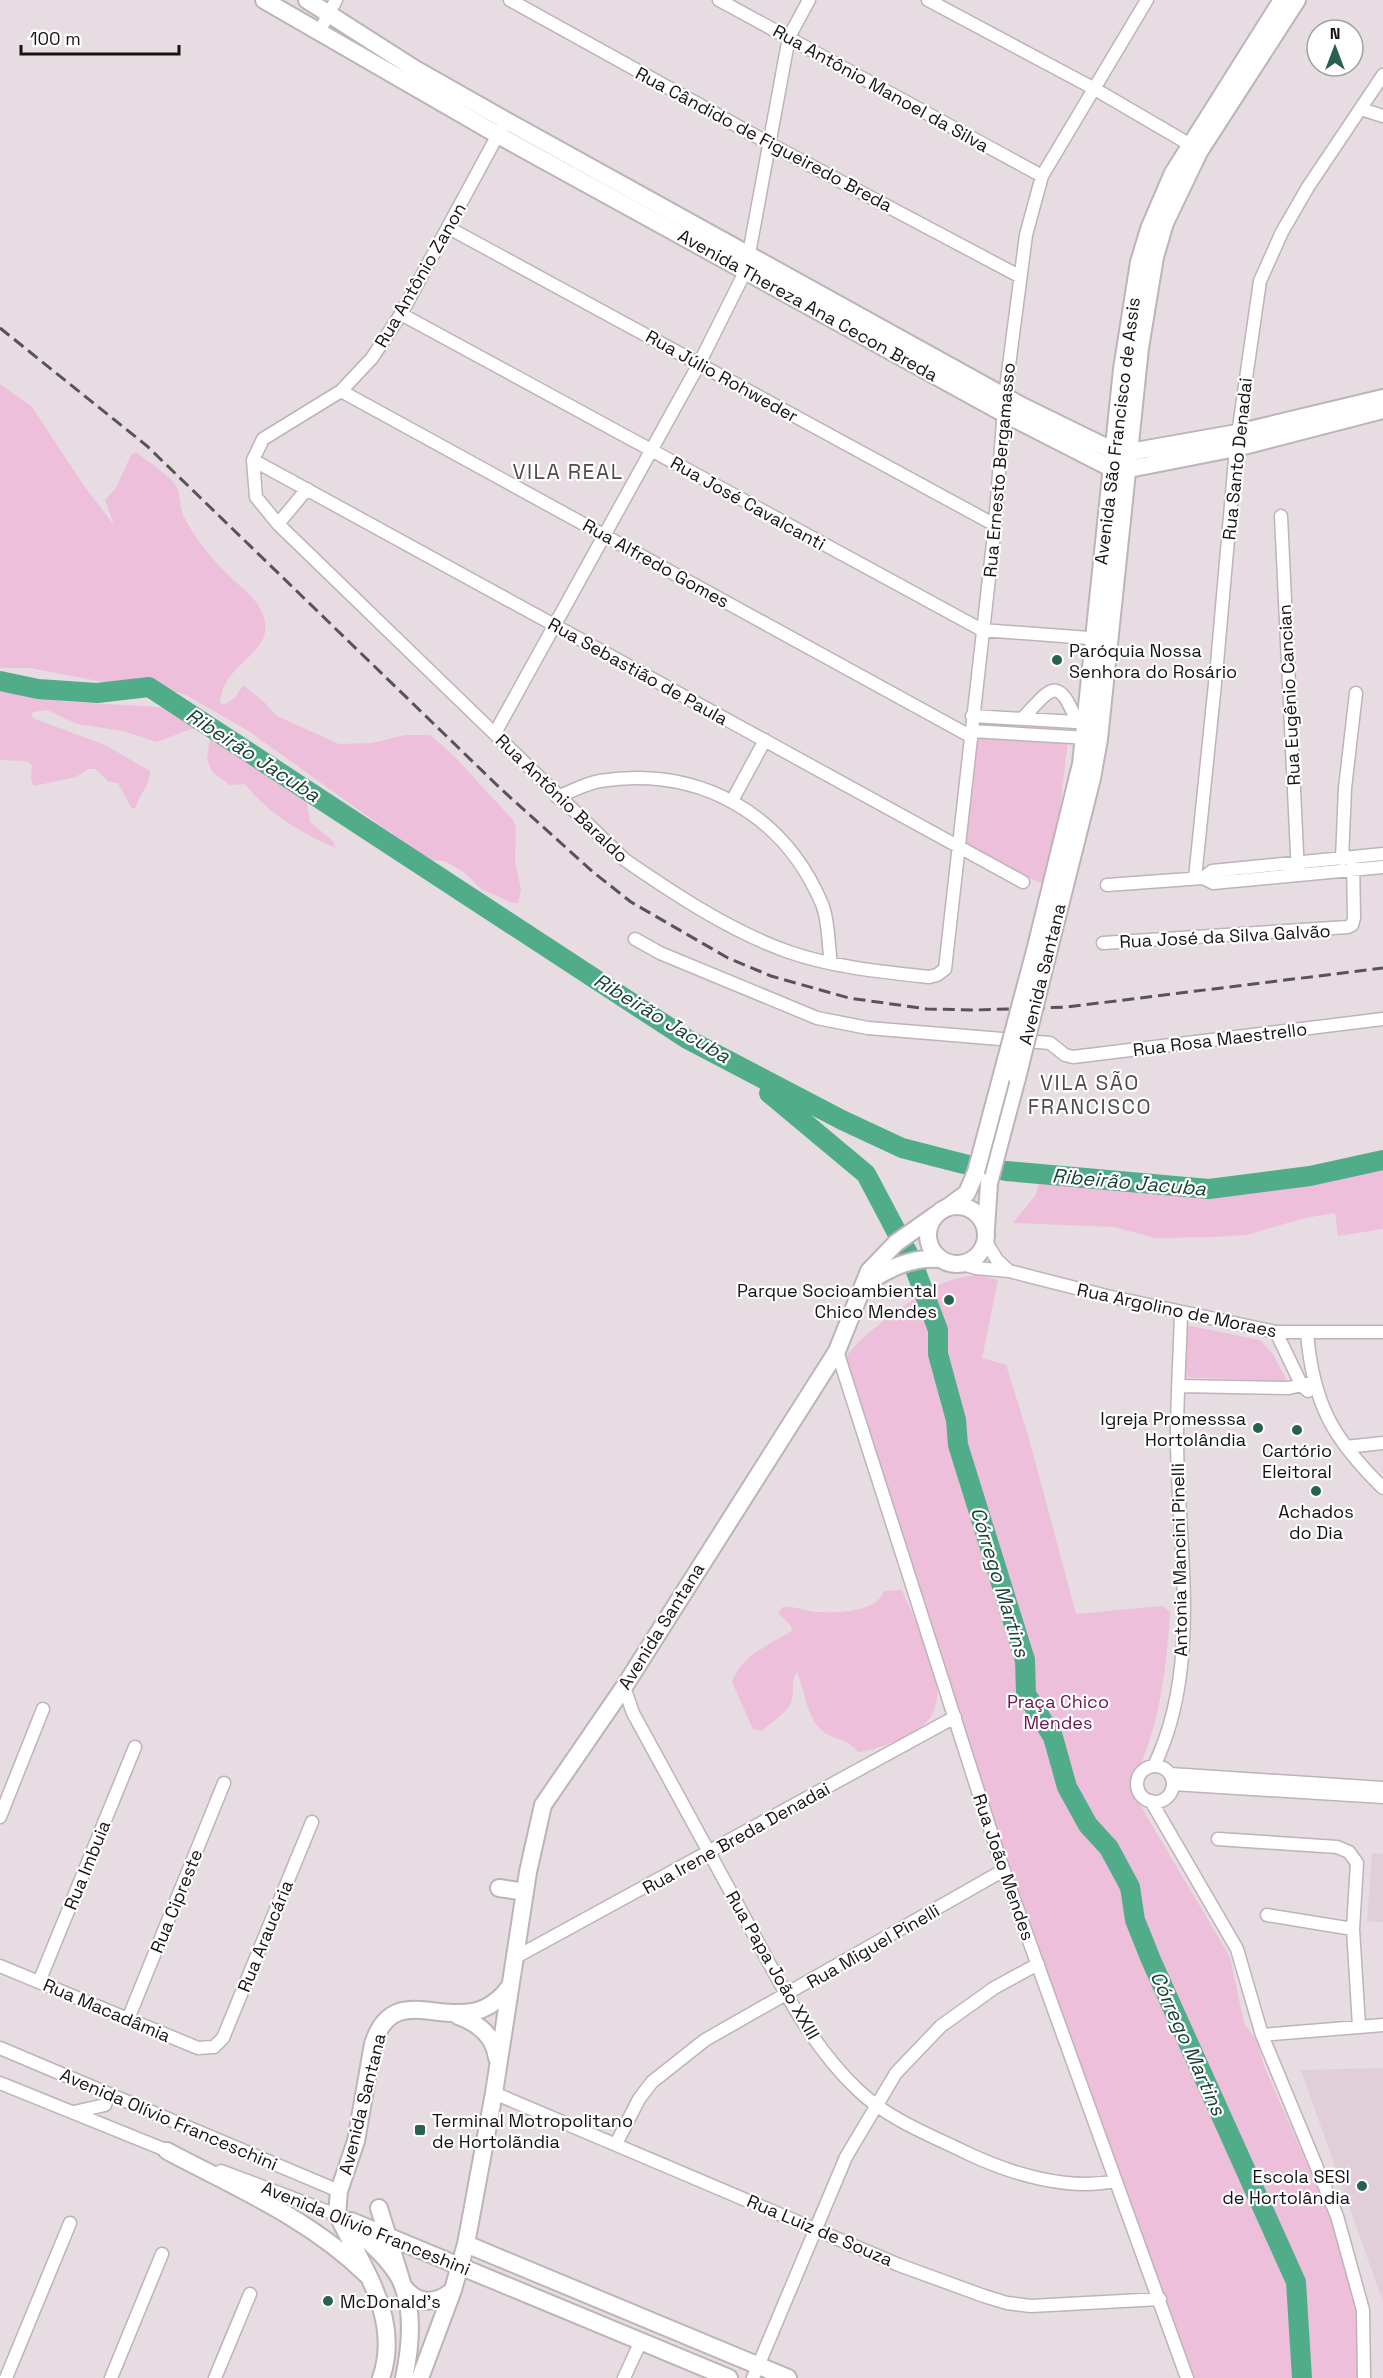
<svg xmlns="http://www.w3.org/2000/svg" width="1383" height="2378" font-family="'Space Grotesk',sans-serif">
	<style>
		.built { fill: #e0cfd8 }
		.green { fill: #eebfda }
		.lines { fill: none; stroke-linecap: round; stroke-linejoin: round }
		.river { stroke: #51ad89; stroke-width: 20 }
		.minor-casing { stroke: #bdb3b9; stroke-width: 15 }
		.major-casing { stroke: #bdb3b9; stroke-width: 20 }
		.minor { stroke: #fff; stroke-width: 12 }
		.major { stroke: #fff; stroke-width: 16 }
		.rail { stroke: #595357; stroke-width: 3; stroke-dasharray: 12 6; stroke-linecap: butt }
		.major-bridge-casing { stroke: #bdb3b9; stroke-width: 20; stroke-linecap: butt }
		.major-bridge { stroke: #fff; stroke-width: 16 }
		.poi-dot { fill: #28624c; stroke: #fff; stroke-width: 2 }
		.labels { text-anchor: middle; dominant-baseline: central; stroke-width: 4.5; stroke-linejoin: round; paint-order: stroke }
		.street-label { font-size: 18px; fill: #171315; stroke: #fff }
		.poi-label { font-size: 18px; fill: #171315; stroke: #fff; text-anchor: start }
		.park-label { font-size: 18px; fill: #691450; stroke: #fff }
		.water-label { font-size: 20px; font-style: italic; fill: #194232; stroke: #fff }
		.quarter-label { font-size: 21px; letter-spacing: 1.5px; fill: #50484d; stroke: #fff }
	</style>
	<rect width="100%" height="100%" fill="#e6dce2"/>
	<path class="built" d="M 1372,1853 L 1383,1854 L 1383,1922 L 1367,1921 Z
		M 1383,2068 L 1383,2302 L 1301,2070 Z"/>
	<path class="green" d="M 0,384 L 32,407 L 84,486 L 114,525 L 105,500 L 116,488 L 131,455 L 136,452 C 148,462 165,472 175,484 C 181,493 179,505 183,515 C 199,547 220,568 247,592 C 257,601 268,618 265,632 C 260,658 222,668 220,703 L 225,704 L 235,698 L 243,685 L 264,702 L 277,716 L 339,744 L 372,743 L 405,735 L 430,735 L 453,755 L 513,820 L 516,827 L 515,861 L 521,890 L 518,903 L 513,903 L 481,889 L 464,872 L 445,861 L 420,860 L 412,848 L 247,730 L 186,695 L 154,685 L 103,682 L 30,668 L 0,668 Z
		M 0,692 L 69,702 L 159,707 L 174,712 L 220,736 L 274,776 L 289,783 L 307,803 L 310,822 L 333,841 L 336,848 C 303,834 267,813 245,784 L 230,785 L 213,773 L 207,760 L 210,736 L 203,730 L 191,729 L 157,742 L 123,731 L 77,724 L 47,710 L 33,712 L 31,716 L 35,719 L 105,745 L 150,771 C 151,784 139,794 136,807 L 132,809 L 118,783 L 109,782 L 95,769 L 88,769 L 76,777 L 34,786 L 31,780 L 32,765 L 27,761 L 0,760 Z
		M 975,736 L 1068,740 L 1051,886 C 1030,878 971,861 964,840 Z
		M 1383,1165 L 1383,1229 L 1338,1236 L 1335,1213 L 1305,1218 L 1246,1235 L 1215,1237 L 1156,1238 L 1114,1227 L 1013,1223 L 1035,1196 L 1040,1181 L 1213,1195 L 1286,1186 Z
		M 977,1275 L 998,1280 L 982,1358 L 1006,1365 L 1028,1435 L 1076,1614 L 1162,1606 L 1170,1612 C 1166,1674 1159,1732 1130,1788 L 1230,1957 L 1244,2023 L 1257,2041 L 1264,2066 L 1332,2221 L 1360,2308 L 1361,2378 L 1191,2378 L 1021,1911 L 843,1362 C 854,1339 917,1294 941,1284 C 952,1279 964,1276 977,1275 Z
		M 1181,1324 L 1260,1340 L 1273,1354 L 1287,1381 L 1182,1377 Z
		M 902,1590 C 921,1639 973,1713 898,1740 C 885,1745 872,1751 858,1752 C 849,1740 837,1740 825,1733 C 807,1721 805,1691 797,1672 C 791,1682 794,1688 792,1699 C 790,1711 770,1723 762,1731 L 753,1729 L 732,1682 C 741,1655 769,1645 792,1631 L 791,1626 L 778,1613 L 783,1607 C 795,1606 804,1611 816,1612 C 835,1613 877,1613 884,1591 Z"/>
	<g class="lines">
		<path class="river" d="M 0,681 L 38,689 L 97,693 L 149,687 L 687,1039 L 842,1120 L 902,1148 L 964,1164 L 1006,1171 L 1209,1189 L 1310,1176 L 1383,1160
			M 769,1093 L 866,1174 L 912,1261 L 938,1330 L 938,1354 L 956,1420 L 958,1445 L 1025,1660 L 1026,1694 L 1053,1737 L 1067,1787 L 1088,1825 L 1109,1848 L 1130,1887 L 1135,1920 L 1151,1960 L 1296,2282 L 1302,2378"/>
		<g class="minor-casing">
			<path id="minor" d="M 510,0 L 770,144 L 1019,276
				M 719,0 L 1042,176
				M 928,0 L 1093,88 L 1189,144
				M 319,32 L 336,0
				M 1361,109 L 1383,116
				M 501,129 L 401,314 L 372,358 L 341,391 L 263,439 L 253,460 L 256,497 L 278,524 L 625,860 C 676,895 730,931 789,952 C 832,967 883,972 929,977 L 937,975 L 945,969 L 995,525 L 1005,396 L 1026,235 L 1042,176 L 1147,0
				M 449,228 L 995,525
				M 401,314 L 982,630 L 1102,639
				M 341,391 L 970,736
				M 253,460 L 1023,882
				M 1281,516 L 1298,874
				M 278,524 L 307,489
				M 972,716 L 1093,723
				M 1022,719 C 1050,690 1057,672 1077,722
				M 971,731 L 1089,738
				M 495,733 L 699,364 L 746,270 L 789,37 L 809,0
				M 557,797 C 571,792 586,783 600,781 C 698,766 783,812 822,904 C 829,921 828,945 831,963
				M 733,799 L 765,740
				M 1342,859 L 1345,788 L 1356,693
				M 1195,878 L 1217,664 L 1236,448 L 1260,281 L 1282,232 L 1308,187 L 1383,75
				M 1203,878 L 1212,871 L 1383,854
				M 1107,885 L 1203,878 L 1213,883 L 1383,867
				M 635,939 L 660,953 L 817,1018 L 868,1028 L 1050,1043 L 1065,1055 L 1073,1057 L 1383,1019
				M 1103,943 L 1348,927 L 1352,925 L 1354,918 L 1353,858
				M 986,1242 L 997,1260 L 1009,1271
				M 962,1264 L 976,1268 L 1009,1271 L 1107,1296 L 1276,1332 L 1383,1332
				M 1276,1332 L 1302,1386 L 1308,1391
				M 1307,1333 C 1313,1404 1333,1439 1383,1488
				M 837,1351 L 1002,1866 L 1187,2378
				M 1180,1386 L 1289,1388 L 1313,1382
				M 1346,1447 L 1383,1443
				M 624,1687 L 633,1713 C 670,1782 708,1851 746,1920 C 778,1979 808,2043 858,2090 C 888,2119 930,2135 967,2153 C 1011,2174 1068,2191 1116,2181
				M 1154,1766 C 1203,1665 1177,1545 1177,1436 C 1177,1395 1180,1354 1181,1313
				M1137 1784a18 18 0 1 1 36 0a18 18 0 1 1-36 0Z
				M 1170,1774 L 1383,1788
				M 1173,1784 L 1383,1797
				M 1151,1801 L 1237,1949 L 1262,2035 L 1337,2216 L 1363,2310 L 1364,2378
				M 0,1817 L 43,1709
				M 1218,1839 L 1337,1847 L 1349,1852 L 1357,1863 L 1353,1929 L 1359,2026
				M 1267,1915 L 1353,1929
				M 516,1957 L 955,1717
				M 0,1966 L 198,2048 L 214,2047 L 223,2038 L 312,1822
				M 39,1982 L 135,1747
				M 128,2019 L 224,1783
				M 1262,2035 L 1383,2025
				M 0,2048 L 339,2191
				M 0,2083 L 173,2153
				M 494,2093 L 899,2265 L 984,2296 L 1007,2303 L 1031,2306 L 1160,2299
				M 74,2112 L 105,2105 L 109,2094
				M 616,2144 L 639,2099 L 652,2082 L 705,2040 L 1004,1870
				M 221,2171 L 337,2215
				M 6,2378 L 70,2223
				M 111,2378 L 162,2254
				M 215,2378 L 250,2294
				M 624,2378 L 640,2343
				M 753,2378 L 846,2157 L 896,2073 L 941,2026 L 994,1988 L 1038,1964"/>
		</g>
		<g class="major-casing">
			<path id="major" d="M 264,0 L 498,135 L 1003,413 L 1113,469 L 1129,469 L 1236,448 L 1383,410
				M 307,0 L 415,69 L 505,120 L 1022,406 L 1114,451 L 1130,452 L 1237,433 L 1383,398
				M 1036,947 L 1081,764 L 1122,369 L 1139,262 L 1149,229 L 1173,173 L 1282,0
				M 1049,949 L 1092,778 L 1099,739 L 1140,348 L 1155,257 L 1165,223 L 1199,152 L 1297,0
				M928 1235a29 29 0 1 1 58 0a29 29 0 1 1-58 0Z
				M 948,1207 L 967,1193 L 976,1172
				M 986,1229 L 989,1183 L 1017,1078
				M 865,1284 C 889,1268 911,1257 940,1259
				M 499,1888 L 525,1892
				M 458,2016 C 478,2023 494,2035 497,2058
				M 167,2151 C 237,2188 310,2219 367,2275
				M 379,2208 L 403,2286 C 417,2305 436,2305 453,2290
				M 351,2221 L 729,2378
				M 341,2222 C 365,2271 401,2321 381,2378
				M 466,2244 L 788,2378
				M 404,2378 C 410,2350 414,2314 403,2286 C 394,2260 358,2232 337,2215 L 339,2191 L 356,2141 L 373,2044 C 397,1969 464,2051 510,1986
				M 420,2378 L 453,2290 L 466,2244 L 494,2093 L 528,1872 L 543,1805 L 624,1687 L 837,1351 L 869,1271 L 896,1243 L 937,1214"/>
		</g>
		<use href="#minor" class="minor"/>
		<use href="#major" class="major"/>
		<path class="rail" d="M 0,328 L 147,446 L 501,789 L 593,872 L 631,902 L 728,958 L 771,976 L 849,998 L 927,1009 L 975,1010 L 1067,1007 L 1383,968"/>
		<g class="major-bridge-casing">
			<path id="major-bridge" d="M 1017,1078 L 1049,949
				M 976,1172 L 1036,947"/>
		</g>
		<use href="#major-bridge" class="major-bridge"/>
	</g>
	<g class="poi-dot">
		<circle cx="1057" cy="660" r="6"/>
		<circle cx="949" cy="1300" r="6"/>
		<circle cx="1258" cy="1428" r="6"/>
		<circle cx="1297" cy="1430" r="6"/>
		<circle cx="1316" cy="1491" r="6"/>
		<rect x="414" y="2124" width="12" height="12" rx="3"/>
		<circle cx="1362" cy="2186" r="6"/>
		<circle cx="328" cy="2301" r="6"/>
	</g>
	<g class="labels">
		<g class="street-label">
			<text transform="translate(881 88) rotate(29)">Rua Antônio Manoel da Silva</text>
			<text transform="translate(764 139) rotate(28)">Rua Cândido de Figueiredo Breda</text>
			<text transform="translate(420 275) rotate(-60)">Rua Antônio Zanon</text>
			<text transform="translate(808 305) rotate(29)">Avenida Thereza Ana Cecon Breda</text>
			<text transform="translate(722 376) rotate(29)">Rua Júlio Rohweder</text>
			<text transform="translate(1117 431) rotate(-83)">Avenida São Francisco de Assis</text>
			<text transform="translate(1237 459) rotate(-84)">Rua Santo Denadai</text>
			<text transform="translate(999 470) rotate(-85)">Rua Ernesto Bergamasso</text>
			<text transform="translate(748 503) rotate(29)">Rua José Cavalcanti</text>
			<text transform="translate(656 563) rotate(29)">Rua Alfredo Gomes</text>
			<text transform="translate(638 671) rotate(29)">Rua Sebastião de Paula</text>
			<text transform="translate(1289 695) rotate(-93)">Rua Eugênio Cancian</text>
			<text transform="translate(562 798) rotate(44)">Rua Antônio Baraldo</text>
			<text transform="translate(1225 936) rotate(-3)">Rua José da Silva Galvão</text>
			<text transform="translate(1042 974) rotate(-76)">Avenida Santana</text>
			<text transform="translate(1220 1039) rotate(-7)">Rua Rosa Maestrello</text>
			<text transform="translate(1177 1310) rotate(12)">Rua Argolino de Moraes</text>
			<text transform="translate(1179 1560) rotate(-91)">Antonia Mancini Pinelli</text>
			<text transform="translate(661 1626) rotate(-58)">Avenida Santana</text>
			<text transform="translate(736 1838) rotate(-29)">Rua Irene Breda Denadai</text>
			<text transform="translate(87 1865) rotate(-68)">Rua Imbuia</text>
			<text transform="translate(1004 1867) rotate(71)">Rua João Mendes</text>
			<text transform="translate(176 1901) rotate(-68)">Rua Cipreste</text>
			<text transform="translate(265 1936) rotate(-68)">Rua Araucária</text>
			<text transform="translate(873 1946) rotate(-30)">Rua Miguel Pinelli</text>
			<text transform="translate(773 1965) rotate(60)">Rua Papa João XXIII</text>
			<text transform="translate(107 2010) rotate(23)">Rua Macadâmia</text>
			<text transform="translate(362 2104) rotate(-76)">Avenida Santana</text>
			<text transform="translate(169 2119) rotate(23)">Avenida Olívio Franceschini</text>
			<text transform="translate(366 2228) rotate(22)">Avenida Olívio Franceshini</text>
			<text transform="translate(820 2230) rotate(23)">Rua Luiz de Souza</text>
		</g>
		<g class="poi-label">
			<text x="1069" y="650">Paróquia Nossa<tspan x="1069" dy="21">Senhora do Rosário</tspan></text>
			<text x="937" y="1290" text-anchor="end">Parque Socioambiental<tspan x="937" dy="21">Chico Mendes</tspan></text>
			<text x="1246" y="1418" text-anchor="end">Igreja Promesssa<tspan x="1246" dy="21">Hortolândia</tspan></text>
			<text x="1297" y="1450" text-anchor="middle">Cartório<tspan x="1297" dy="21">Eleitoral</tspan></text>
			<text x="1316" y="1511" text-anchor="middle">Achados<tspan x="1316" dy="21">do Dia</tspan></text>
			<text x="432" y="2120">Terminal Motropolitano<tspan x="432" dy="21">de Hortolãndia</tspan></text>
			<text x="1350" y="2176" text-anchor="end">Escola SESI<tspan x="1350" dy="21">de Hortolândia</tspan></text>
			<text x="340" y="2301">McDonald's</text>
		</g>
		<g class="park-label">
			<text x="1058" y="1701">Praça Chico<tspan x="1058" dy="21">Mendes</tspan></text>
		</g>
		<g class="water-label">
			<text transform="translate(253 755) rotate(33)">Ribeirão Jacuba</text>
			<text transform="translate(662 1018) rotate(31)">Ribeirão Jacuba</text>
			<text transform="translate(1129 1182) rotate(5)">Ribeirão Jacuba</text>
			<text transform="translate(1000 1582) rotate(73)">Córrego Martins</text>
			<text transform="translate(1188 2043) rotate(66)">Córrego Martins</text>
		</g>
		<g class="quarter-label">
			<text x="568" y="471">VILA REAL</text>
			<text x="1090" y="1082">VILA SÃO<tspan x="1090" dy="24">FRANCISCO</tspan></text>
		</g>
	</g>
	<g transform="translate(1335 48)"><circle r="28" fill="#ffffff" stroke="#a2a1a1" stroke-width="1.5"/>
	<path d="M0-4.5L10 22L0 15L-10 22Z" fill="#28624c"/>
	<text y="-9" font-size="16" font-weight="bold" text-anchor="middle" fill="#171315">N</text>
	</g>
	<path d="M21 45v9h158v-9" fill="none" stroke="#171315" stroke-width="3"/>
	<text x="30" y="45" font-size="18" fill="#171315" stroke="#ffffff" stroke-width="4.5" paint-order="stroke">100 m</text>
</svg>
